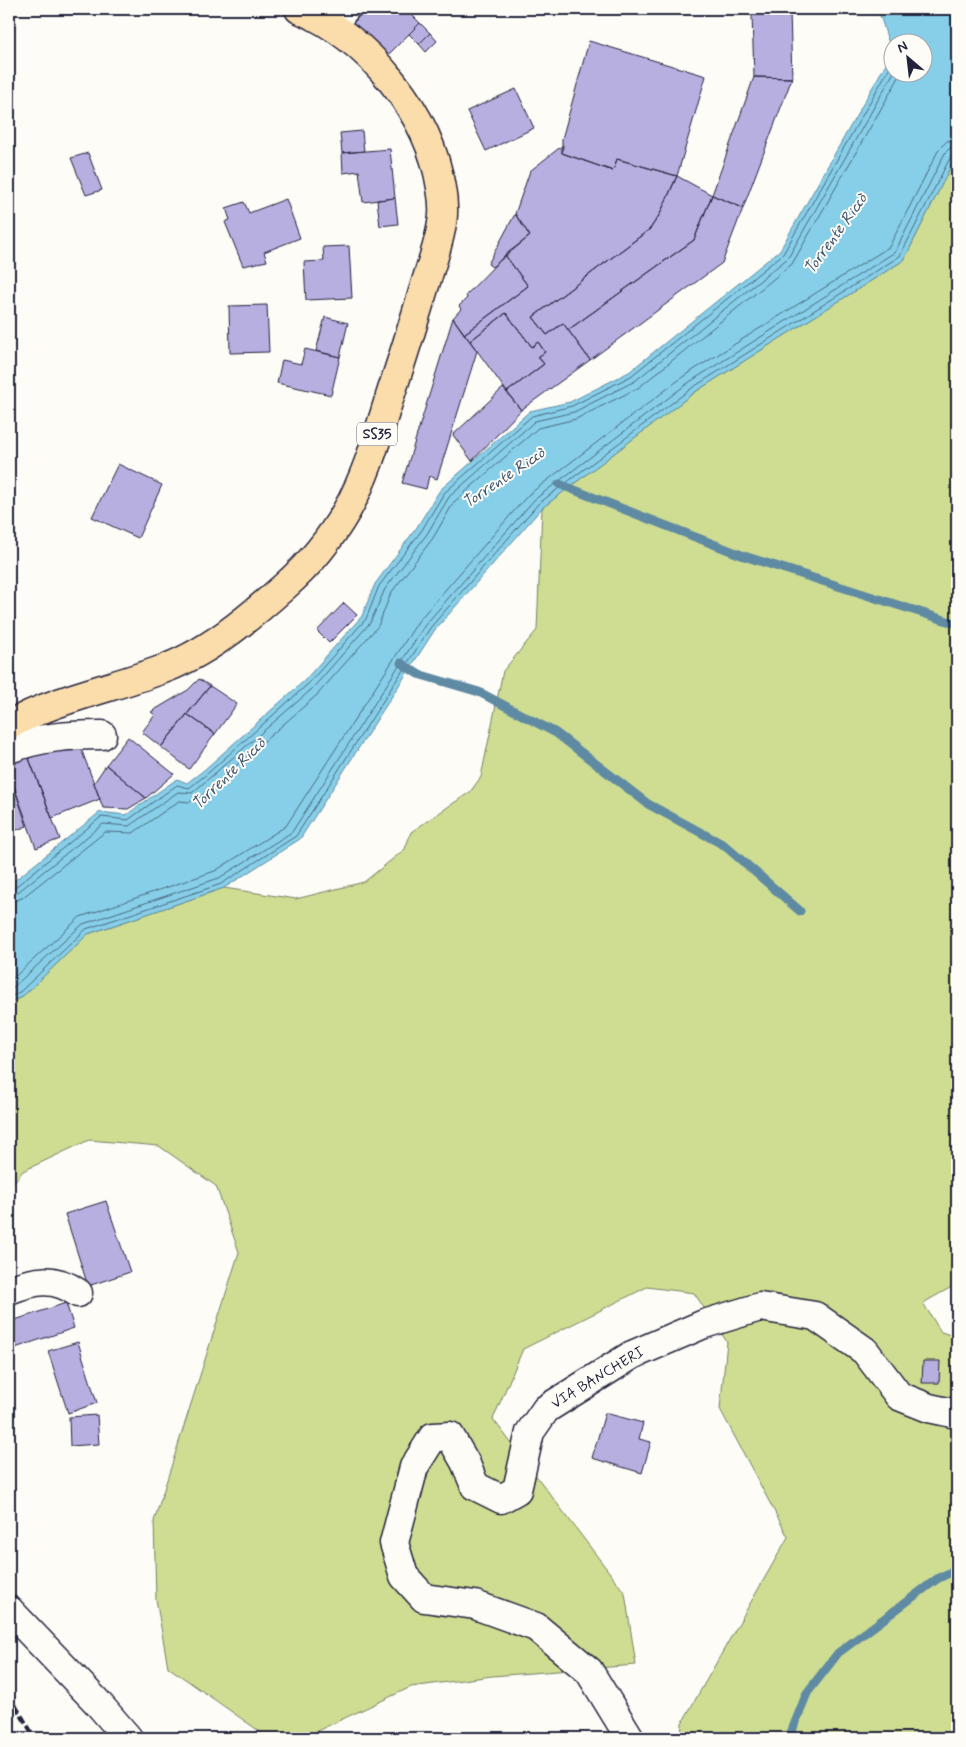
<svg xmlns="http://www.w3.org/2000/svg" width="966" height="1747" font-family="Mynerve,sans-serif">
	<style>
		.green { fill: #cedd91; stroke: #788066 }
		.water { fill: #87cfe8; stroke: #5f8aa3; fill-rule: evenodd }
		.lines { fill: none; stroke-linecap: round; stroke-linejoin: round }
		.shore { stroke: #4a6780; stroke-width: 1 }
		.stream { stroke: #5f8aa3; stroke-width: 9 }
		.building { fill: #b8afe1; stroke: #22223b }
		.street-casing { stroke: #22223b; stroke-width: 31 }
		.primary-casing { stroke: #22223b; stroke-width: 31 }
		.street { stroke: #fdfcf7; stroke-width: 28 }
		.primary { stroke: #fbdcab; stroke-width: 28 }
		.rail { stroke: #22223b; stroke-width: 4; stroke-dasharray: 8 4; stroke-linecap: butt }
		.labels { text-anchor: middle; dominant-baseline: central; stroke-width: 4; stroke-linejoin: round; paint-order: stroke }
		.shield { fill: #fdfcf7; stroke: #646373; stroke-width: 1 }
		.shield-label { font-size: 14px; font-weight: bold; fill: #22223b }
		.street-label { font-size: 15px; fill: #22223b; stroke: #fdfcf7 }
		.water-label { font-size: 16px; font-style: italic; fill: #40566f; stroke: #fdfcf7 }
	</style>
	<rect width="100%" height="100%" fill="#fdfcf7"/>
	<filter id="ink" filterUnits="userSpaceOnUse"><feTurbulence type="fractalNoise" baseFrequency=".02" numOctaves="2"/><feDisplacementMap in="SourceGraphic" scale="10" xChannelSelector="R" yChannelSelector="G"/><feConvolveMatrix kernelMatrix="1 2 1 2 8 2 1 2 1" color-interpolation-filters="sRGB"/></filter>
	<g filter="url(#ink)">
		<path class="green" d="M 957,154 L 957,1284 L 923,1303 L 941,1332 L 957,1337 L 957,1738 L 681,1738 L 682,1723 L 788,1537 L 720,1409 L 727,1342 L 694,1293 L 647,1287 L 523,1349 L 493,1419 L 625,1593 L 636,1665 L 492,1676 L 411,1687 L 302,1738 L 269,1738 L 168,1667 L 156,1599 L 154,1521 L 239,1252 L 216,1186 L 159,1146 L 89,1140 L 23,1171 L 9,1188 L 9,1004 L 24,995 L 88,934 L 224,888 L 296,899 L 364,882 L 405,849 L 411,832 L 470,792 L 481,777 L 503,671 L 537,630 L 542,508 L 695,392 L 904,260 Z"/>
		<path class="water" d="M 878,9 L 957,9 L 957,154 L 904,260 L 695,392 L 542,508 L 434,631 L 300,839 L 224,888 L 88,934 L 24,995 L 9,1004 L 9,885 L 100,812 L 126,815 L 177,779 L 187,783 L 204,770 L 304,681 L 362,616 L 375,584 L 417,527 L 440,490 L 530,411 L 570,402 L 629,372 L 780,250 L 892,53 ZM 894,42 L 924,42 L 924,72 L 894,72 Z"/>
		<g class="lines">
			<path class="shore" d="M 9,889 L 14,888 L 101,817 L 128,820 L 177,785 L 189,788 L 207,774 L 308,684 L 366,619 L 379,586 L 422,530 L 444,493 L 532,416 L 572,406 L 631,376 L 783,254 L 894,60
				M 9,895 L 18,892 L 103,824 L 129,826 L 178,792 L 192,793 L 312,689 L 370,623 L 385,589 L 427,534 L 449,497 L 535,421 L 574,412 L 635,381 L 788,258 L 894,72
				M 9,903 L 22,898 L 105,832 L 133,833 L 179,801 L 189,802 L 199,798 L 317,695 L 378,626 L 391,593 L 433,538 L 454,502 L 538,428 L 576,419 L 638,388 L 792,264 L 902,72
				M 9,982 L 80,917 L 215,871 L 286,826 L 419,620 L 528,495 L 684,376 L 889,247 L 939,149 L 947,141 L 957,139
				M 9,991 L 83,924 L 219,878 L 292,832 L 425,625 L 534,500 L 688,383 L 895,252 L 945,153 L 950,148 L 957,146
				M 9,998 L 21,991 L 86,929 L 221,884 L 296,836 L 430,628 L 538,504 L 692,388 L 900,256 L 951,156 L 957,153"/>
			<path class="stream" d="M 559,484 L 744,556 L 957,624
				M 401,663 L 418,674 L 479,692 L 556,733 L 648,804 L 724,845 L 800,911
				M 789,1738 L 807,1693 L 838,1653 L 937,1579 L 957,1569"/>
		</g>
		<path class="building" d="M 366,9 L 406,9 L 420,23 L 387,56 L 353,23 Z
			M 790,12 L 792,78 L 754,77 L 752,14 Z
			M 420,23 L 430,33 L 419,44 L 409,34 Z
			M 430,33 L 437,41 L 426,52 L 419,44 Z
			M 589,41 L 706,76 L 677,176 L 617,159 L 613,171 L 562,153 L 562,139 Z
			M 754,77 L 792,78 L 743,208 L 712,195 Z
			M 516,89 L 534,128 L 486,151 L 467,111 Z
			M 362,131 L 364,151 L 342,153 L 340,133 Z
			M 563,145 L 562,153 L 613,171 L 617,159 L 677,176 L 660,214 L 650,229 L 533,317 L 547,335 L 563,323 L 590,360 L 521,410 L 507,392 L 544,364 L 538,357 L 545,352 L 538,342 L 532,347 L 506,313 L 470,341 L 464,334 L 528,286 L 505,255 L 530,236 L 515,214 L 530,171 Z
			M 390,149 L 395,198 L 363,202 L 359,171 L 343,173 L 342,153 Z
			M 88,153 L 102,190 L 86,195 L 71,158 Z
			M 677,176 L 712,195 L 694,240 L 568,330 L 563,323 L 547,335 L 533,317 L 650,229 L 660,214 Z
			M 712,195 L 743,208 L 722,263 L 590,360 L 568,330 L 694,240 Z
			M 395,198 L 398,224 L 380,226 L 377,200 Z
			M 286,199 L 300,238 L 264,252 L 267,261 L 243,266 L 225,222 L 230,220 L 226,208 L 244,202 L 249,213 Z
			M 515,214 L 530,236 L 492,267 L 488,264 Z
			M 349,246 L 352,298 L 306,300 L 304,262 L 324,261 L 323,247 Z
			M 505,255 L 528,286 L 464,334 L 453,318 L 461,309 L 459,306 L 467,298 L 466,295 Z
			M 267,305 L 269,352 L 230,353 L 229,306 Z
			M 506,313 L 532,347 L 538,342 L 545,352 L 538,357 L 544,364 L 507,392 L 470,341 Z
			M 325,317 L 348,323 L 340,357 L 316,351 Z
			M 453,318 L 477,351 L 437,479 L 429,476 L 426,489 L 402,483 Z
			M 305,349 L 340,357 L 331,395 L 277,383 L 282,360 L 301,364 Z
			M 503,388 L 521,410 L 472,461 L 453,435 Z
			M 118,464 L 162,485 L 138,538 L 92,517 Z
			M 344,603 L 357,615 L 329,643 L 317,631 Z
			M 199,679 L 210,686 L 161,747 L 142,732 L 155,715 L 151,712 L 188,690 Z
			M 210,686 L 237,704 L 215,734 L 187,714 Z
			M 187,714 L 215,734 L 189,769 L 161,747 Z
			M 128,737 L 174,774 L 146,798 L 106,765 Z
			M 77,738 L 100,799 L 52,818 L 28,756 Z
			M 28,756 L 60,839 L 36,848 L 9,772 L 9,763 Z
			M 106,765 L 146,798 L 128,809 L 103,808 L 94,783 Z
			M 9,772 L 27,826 L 9,833 Z
			M 106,1201 L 130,1272 L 88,1286 L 65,1214 Z
			M 66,1303 L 74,1328 L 15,1348 L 9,1330 L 9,1322 Z
			M 78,1342 L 97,1403 L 68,1413 L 48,1351 Z
			M 923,1361 L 940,1361 L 939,1383 L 922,1383 Z
			M 605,1413 L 643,1423 L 639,1439 L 651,1442 L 642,1473 L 592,1458 Z
			M 97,1415 L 99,1444 L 70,1446 L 69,1417 Z"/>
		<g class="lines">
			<g class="street-casing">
				<path id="street" d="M 332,26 L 345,9
					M 9,749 C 40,737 69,735 102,735
					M 9,1290 C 35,1280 54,1276 78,1293
					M 9,1610 L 97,1702 L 128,1738
					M 630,1738 L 589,1671 L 536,1627 L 475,1605 L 424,1598 L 404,1576 L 394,1543 L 414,1467 L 433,1437 L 450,1436 L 465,1462 L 475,1486 L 501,1499 L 517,1490 L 530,1432 L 546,1409 L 632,1355 L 704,1324 L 760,1307 L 815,1316 L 865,1351 L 899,1396 L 929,1408 L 957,1414"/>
			</g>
			<g class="primary-casing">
				<path id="primary" d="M 9,725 C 55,699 108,689 158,671 C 205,655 248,619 285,586 C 309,565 331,538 347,510 C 369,471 380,426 394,384 C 405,351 415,318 425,285 C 431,265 439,244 442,223 C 444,213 443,199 441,188 C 430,114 369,38 299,9"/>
			</g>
			<use href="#street" class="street"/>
			<use href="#primary" class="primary"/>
			<path class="rail" d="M 9,1695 L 35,1738
				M 9,1725 L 17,1738"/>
		</g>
	</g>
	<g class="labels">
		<rect class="shield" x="357" y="422.5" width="40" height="23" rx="4"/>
		<g class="shield-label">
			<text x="377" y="434">SS35</text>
		</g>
		<g class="street-label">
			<text transform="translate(598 1378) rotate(-31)">VIA BANCHERI</text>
		</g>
		<g class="water-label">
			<text transform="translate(836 234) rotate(-54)">Torrente Riccò</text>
			<text transform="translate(504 478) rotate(-34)">Torrente Riccò</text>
			<text transform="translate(229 774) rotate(-44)">Torrente Riccò</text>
		</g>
	</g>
	<rect width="966" height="1747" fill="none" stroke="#fdfcf7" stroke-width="30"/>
	<rect x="15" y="15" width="936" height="1717" fill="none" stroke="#22223b" stroke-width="2" filter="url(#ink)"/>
	<g transform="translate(908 58) rotate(332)"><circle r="24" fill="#fdfcf7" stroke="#a5a5ac"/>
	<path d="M0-4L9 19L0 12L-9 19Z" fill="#22223b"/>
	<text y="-8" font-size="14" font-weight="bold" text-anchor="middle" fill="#22223b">N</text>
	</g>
</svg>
